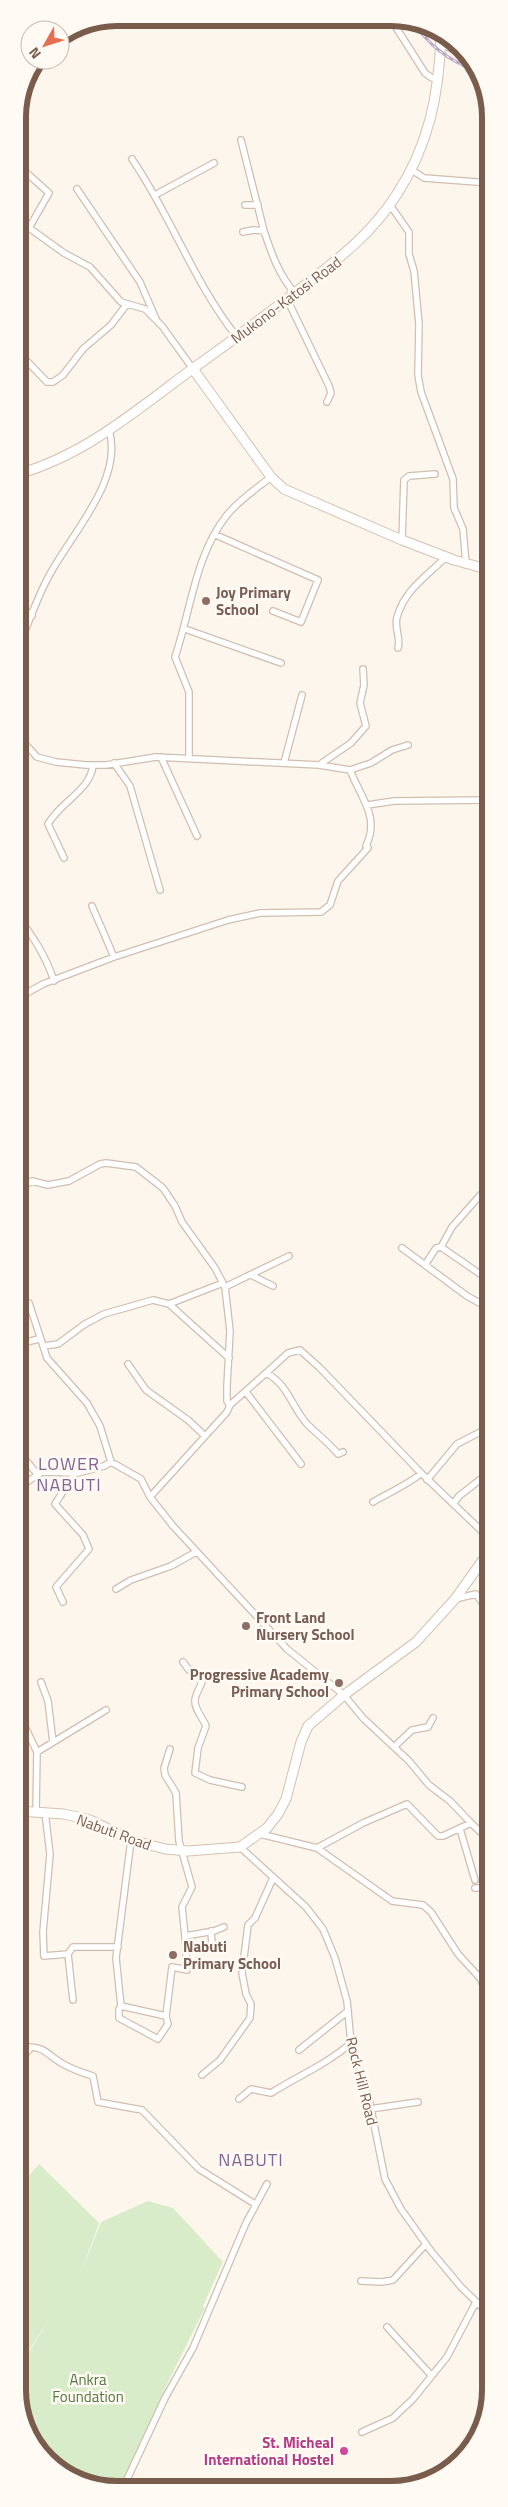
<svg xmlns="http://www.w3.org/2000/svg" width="508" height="2507" font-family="'Titillium Web',sans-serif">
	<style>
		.green { fill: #d8ecc9 }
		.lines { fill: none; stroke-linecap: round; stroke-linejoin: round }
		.street-casing { stroke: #d1beb0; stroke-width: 8 }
		.secondary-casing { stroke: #d6c0b0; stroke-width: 11 }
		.street { stroke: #fff; stroke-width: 5.5 }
		.secondary { stroke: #fff; stroke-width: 9 }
		.rail-casing { stroke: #b9a8c9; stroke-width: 3 }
		.rail { stroke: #fffaf3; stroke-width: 1; stroke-dasharray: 4; stroke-linecap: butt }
		.education-dot { fill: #8d6e63; stroke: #fffaf3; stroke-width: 2 }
		.hotel-dot { fill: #d1479c; stroke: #fffaf3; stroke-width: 2 }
		.labels { text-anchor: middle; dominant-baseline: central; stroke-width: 5; stroke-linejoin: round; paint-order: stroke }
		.street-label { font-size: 15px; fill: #7a5c4d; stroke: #fffaf3 }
		.education-label { font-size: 15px; font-weight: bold; fill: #785e54; stroke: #fffaf3; text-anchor: start }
		.park-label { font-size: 15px; fill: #537a41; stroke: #fffaf3 }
		.hotel-label { font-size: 15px; font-weight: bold; fill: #b23c85; stroke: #fffaf3; text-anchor: end }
		.quarter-label { font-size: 18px; letter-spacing: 1px; fill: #846695; stroke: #fffaf3 }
		.rim { fill: none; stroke: #7a5c4d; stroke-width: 6 }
	</style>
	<rect width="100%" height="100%" fill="#fdf6ec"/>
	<path class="green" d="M 39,2164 L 99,2223 L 81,2273 L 101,2222 L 148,2201 L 173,2208 L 223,2262 L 203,2306 L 205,2308 L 170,2378 L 119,2488 L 98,2488 L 42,2456 L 18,2402 L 18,2369 L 49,2320 L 18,2366 L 18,2188 Z"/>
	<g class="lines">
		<g class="street-casing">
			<path id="street" d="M 392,21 L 425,73 L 432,78 L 438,78
				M 441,44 L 468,56
				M 241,140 L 264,231 L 253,230 L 243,232
				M 132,159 C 171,216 194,283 237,337
				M 412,170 L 424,178 L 490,183
				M 77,189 L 140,282 L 156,319
				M 155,195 L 214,163
				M 245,205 L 258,205
				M 390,205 L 409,232 L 409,254 L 414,271 L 419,324 L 418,375 L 421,392 L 453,479 L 454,508 L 463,529 L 466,564
				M 18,220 L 64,253 L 90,267 L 121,302 L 145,309 L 162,326 L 193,369
				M 29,228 L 49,193 L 29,175
				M 264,231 C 271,252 279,276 295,293
				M 287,299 L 329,386 L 331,393 L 327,402
				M 22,356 L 47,382 L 53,382 L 63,375 L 83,349 L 111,325 L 127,304
				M 216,535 L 318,580 L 301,622 L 273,611
				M 402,540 L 404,480 L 409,476 L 435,474
				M 18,604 L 32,616
				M 185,629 L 281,663
				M 18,647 C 29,623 37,597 50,574 C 72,533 124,479 109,430
				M 398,648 C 401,638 394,628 397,617 C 405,589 427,576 446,557
				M 18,736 L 37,757 L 56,762 L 86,765 L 106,765 L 156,757 L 319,765 L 350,770 L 371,763 L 392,750 L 408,745
				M 161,757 L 197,836
				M 189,759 L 189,692 L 175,657 C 191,610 195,555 227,515 C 239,500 256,489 271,477
				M 114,763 L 130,786 L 160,890
				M 284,763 L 302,695
				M 319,765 L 351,743 L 366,726 L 360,703 L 364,685 L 363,669
				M 490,771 L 488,777 L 490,784
				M 367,805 L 394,801 L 490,800
				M 64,858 L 48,824 C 60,802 91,790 93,765
				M 92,906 L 114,957
				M 18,916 C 33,937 46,956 54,981
				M 18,998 L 43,984 L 114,957 L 228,920 L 260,913 L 321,912 L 330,905 L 338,881 L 368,848 L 366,846 C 380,817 361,798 350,770
				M 18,1068 L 23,1079 L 18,1086
				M 18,1189 L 32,1181 L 48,1185 L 69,1181 L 100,1164 L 106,1163 L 136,1167 L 163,1188 L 175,1206 L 182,1222 L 215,1268 L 225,1287 L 230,1331 L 227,1386 L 227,1401 L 230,1405 L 227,1412 L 150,1497
				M 441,1247 L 483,1276 C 489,1288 484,1302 490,1314
				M 402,1248 L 467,1296 L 485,1306
				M 425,1265 L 436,1248 L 441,1247 L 452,1227 L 490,1184
				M 251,1275 L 273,1286
				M 225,1287 L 289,1256
				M 18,1302 L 29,1303 L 47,1358 L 87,1403 L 100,1426 L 111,1462
				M 169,1304 L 223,1283
				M 18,1344 L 39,1339
				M 44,1346 L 58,1344 L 85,1324 L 104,1314 L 153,1300 L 169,1304 L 229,1358
				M 128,1364 L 146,1390 L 188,1420 L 205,1436
				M 266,1373 L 288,1353 L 300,1350 L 320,1368 L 421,1473
				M 246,1392 L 301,1464
				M 230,1405 L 266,1373 C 287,1383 292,1407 307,1424 C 317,1434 328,1442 338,1454 L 343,1452
				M 18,1446 L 21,1454 L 37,1474
				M 427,1480 L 457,1444 L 488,1428
				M 18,1488 L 42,1472 L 78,1473 L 104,1466 L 111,1462 L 141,1479 L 150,1497 L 173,1526 L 287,1649 L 344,1695 L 363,1718 L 409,1761 L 429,1785 L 450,1801 L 471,1823
				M 373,1502 C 383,1496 416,1480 421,1473 L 490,1539
				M 453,1504 L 459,1496 L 490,1472
				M 116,1589 L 131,1580 L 171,1566 L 196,1552
				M 455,1599 L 476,1594 L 490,1614
				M 63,1602 L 56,1587 L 89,1549 L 83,1535 L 55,1504 L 75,1473
				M 183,1662 L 189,1670 L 203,1676 C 203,1685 196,1691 195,1700 C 194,1709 203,1718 206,1726 L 198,1748 L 195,1773 L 210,1780 L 242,1787
				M 41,1682 L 48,1701 L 53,1742
				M 18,1712 L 37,1752 L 36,1812
				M 395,1746 L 412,1730 L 428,1727 L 433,1718
				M 170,1749 L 164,1768 L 165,1775 L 176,1793 L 179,1841 L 192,1887 L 182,1907 L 185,1936 L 214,1931 L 224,1927
				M 37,1752 L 106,1710
				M 45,1812 L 50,1854 L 43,1932 L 44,1956 L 68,1954 L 73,1947 L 118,1947
				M 460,1829 L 475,1880
				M 260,1834 L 317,1848 L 392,1901 L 423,1905 L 431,1912 L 458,1954 L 480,1978 L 490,2001
				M 240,1847 L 306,1907 L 323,1929 L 335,1958 L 347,2001 L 351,2043 L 369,2099 L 385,2179 L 401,2209 L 431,2251 L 461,2287 L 490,2315
				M 317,1848 L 363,1823 L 407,1804 L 438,1836 L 443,1836 L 471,1823 L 490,1841
				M 475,1888 L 490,1888
				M 211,1931 L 212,1944
				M 68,1954 L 73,2000
				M 121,2006 L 119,2009 L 119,2018 L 158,2039 L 168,2024 L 166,2016 L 121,2006 L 116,1958 L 131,1840
				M 166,2016 L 172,1967 L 187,1970 L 185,1936
				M 18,2038 L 28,2047 C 44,2046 50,2057 63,2064 C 72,2069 83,2073 93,2076 L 98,2102 L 142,2110 L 199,2169 L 255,2204
				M 299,2050 L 348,2011
				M 18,2061 L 29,2050 L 28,2047
				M 202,2075 L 220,2060 L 250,2018 L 251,2004 L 246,1994 L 242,1973 L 248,1925 L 255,1918 L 273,1878
				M 239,2099 L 251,2089 L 271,2093 C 298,2076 327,2064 351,2043
				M 370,2109 L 418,2102
				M 489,2236 L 486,2225 L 490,2215
				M 361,2281 L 382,2282 L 393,2280 L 426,2244
				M 387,2327 L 431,2375
				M 362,2432 L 393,2418 L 413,2399 L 447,2357 L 476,2302
				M 123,2488 L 165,2398 L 193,2348 L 246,2223 L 267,2184"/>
		</g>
		<g class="secondary-casing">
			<path id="secondary" d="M 193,369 L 271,477 L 284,489 L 402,540 L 454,560 L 490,570
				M 18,474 C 86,455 139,408 195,367 C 230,342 266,315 301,288 C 337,260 372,234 397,194 C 429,145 439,94 441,36
				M 18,1811 L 64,1814 L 90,1820 L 131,1840 L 165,1849 L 188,1851 L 240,1847 L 267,1828 L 278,1814 L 286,1799 L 301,1742 L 308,1726 L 344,1695 L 416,1642 L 455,1599 L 490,1550"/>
		</g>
		<use href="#street" class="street"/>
		<use href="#secondary" class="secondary"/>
		<g class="rail-casing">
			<path id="rail" d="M 413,21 C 426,43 449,61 473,69"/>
		</g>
		<use href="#rail" class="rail"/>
	</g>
	<g class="education-dot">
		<circle cx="206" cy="601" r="5"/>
		<circle cx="246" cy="1626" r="5"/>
		<circle cx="339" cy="1683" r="5"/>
		<circle cx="173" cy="1955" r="5"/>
	</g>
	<circle class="hotel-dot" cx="344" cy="2451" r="5"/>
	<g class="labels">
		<g class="street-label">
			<text transform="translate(286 300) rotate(-37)">Mukono-Katosi Road</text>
			<text transform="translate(114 1832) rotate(20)">Nabuti Road</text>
			<text transform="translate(362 2081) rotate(76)">Rock Hill Road</text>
		</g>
		<g class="education-label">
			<text x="216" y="592">Joy Primary<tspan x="216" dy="17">School</tspan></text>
			<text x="256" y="1617">Front Land<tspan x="256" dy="17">Nursery School</tspan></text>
			<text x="329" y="1674" text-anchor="end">Progressive Academy<tspan x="329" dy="17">Primary School</tspan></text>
			<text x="183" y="1946">Nabuti<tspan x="183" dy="17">Primary School</tspan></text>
		</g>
		<g class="park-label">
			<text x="88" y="2379">Ankra<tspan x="88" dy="17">Foundation</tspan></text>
		</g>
		<g class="hotel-label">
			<text x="334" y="2442">St. Micheal<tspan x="334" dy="17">International Hostel</tspan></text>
		</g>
		<g class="quarter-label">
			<text x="69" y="1463">LOWER<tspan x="69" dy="21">NABUTI</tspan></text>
			<text x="251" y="2159">NABUTI</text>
		</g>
	</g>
	<path d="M0 0H508V2507H0ZM117 26H391A91 91 0 0 1 482 117V2390A91 91 0 0 1 391 2481H117A91 91 0 0 1 26 2390V117A91 91 0 0 1 117 26Z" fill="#fffaf3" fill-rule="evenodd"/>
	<path class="rim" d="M117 26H391A91 91 0 0 1 482 117V2390A91 91 0 0 1 391 2481H117A91 91 0 0 1 26 2390V117A91 91 0 0 1 117 26Z"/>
	<g transform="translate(45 45) rotate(231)"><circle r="24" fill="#fffaf3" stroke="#cabbb1"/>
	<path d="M0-4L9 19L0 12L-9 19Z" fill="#e76f51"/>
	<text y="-8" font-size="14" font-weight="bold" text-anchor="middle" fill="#7a5c4d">N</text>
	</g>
</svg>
